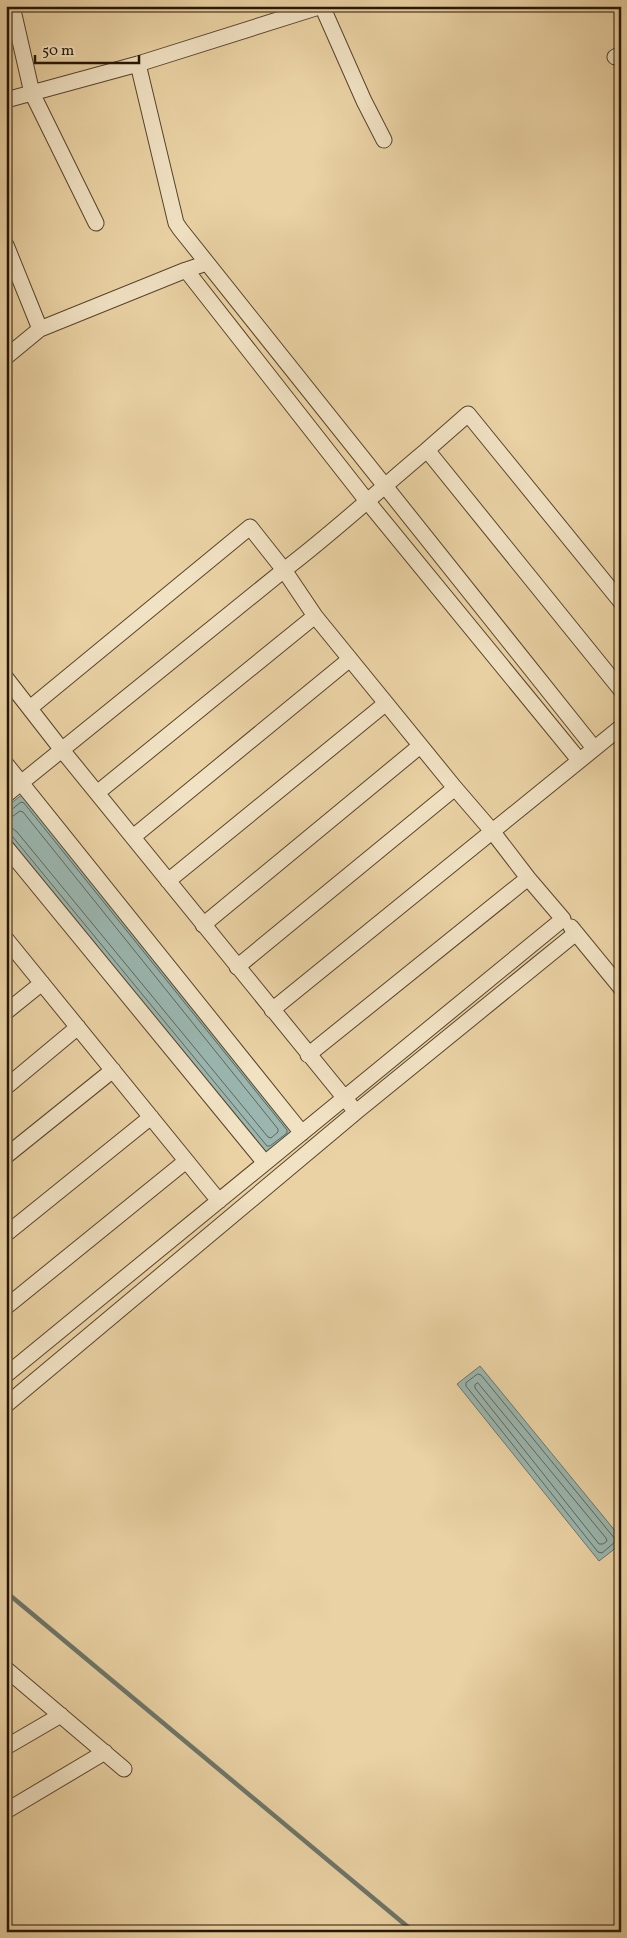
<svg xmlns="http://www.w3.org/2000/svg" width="627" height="1938" font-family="Vollkorn,serif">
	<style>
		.water { fill: #9ab6af; stroke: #6c7669 }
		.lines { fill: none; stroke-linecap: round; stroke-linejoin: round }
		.shore { stroke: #606658; stroke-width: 1 }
		.stream { stroke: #6c7669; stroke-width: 4.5 }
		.minor-casing { stroke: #57442a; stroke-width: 17 }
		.minor { stroke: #f1e2c4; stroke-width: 15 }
	</style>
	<rect width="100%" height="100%" fill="#ead2a4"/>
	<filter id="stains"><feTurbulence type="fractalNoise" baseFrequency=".004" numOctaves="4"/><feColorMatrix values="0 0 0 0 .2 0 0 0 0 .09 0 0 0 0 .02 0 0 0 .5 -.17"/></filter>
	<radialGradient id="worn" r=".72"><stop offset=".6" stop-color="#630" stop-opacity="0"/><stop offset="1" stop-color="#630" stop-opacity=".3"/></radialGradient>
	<path class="water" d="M 23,794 L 295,1132 L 268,1154 L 6,836 L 6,807 Z
		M 480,1366 L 621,1538 L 621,1544 L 599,1561 L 457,1384 Z"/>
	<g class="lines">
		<path class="shore" d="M 6,810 L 11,810 L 21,802 L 24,803 L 287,1130 L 287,1133 L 270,1146 L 267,1146 L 12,836 L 6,834
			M 6,817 L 13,816 L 20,811 L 23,812 L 278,1129 L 278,1132 L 271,1138 L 268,1137 L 17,832 L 12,828 L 6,828
			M 478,1374 L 481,1375 L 615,1539 L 615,1542 L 602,1553 L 598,1552 L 466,1386 L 466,1383 Z
			M 478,1383 L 606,1538 L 607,1541 L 603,1544 L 599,1544 L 475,1388 L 475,1385 Z"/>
		<path class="stream" d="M 6,1592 L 414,1932"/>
		<g class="minor-casing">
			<path id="minor" d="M 12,6 L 32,93 L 96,223
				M 322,6 L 364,101 L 384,140
				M 615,57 L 621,54
				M 138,64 L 176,223 L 180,229 L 594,748
				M 6,100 L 138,64 L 322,6
				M 6,245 L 40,329
				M 207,263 L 186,270 L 367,501 L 579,760
				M 6,357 L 40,329 L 186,270
				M 427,450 L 468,414 L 621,602
				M 6,678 L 62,750 L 356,1112 L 576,933
				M 6,764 L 302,1133
				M 97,793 L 315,616
				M 6,795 L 284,570 C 334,532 379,490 427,450 L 621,690
				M 133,837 L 350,659
				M 6,847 L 265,1163
				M 168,881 L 385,704
				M 203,925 L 420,746
				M 571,927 L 621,988
				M 6,939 L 219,1201
				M 237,967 L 455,788
				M 272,1010 L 621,727
				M 6,1012 L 42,983
				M 308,1055 L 528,878
				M 6,1087 L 78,1027
				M 6,1156 L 113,1070
				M 6,1234 L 151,1117
				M 6,1307 L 186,1161
				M 6,1375 L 563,919 L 528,878 L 492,831 L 455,788 L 315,616 L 284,570 L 250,527 L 30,708
				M 6,1405 L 356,1112
				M 6,1669 L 124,1769
				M 6,1747 L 61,1715
				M 6,1811 L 105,1752"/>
		</g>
		<use href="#minor" class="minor"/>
	</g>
	<rect width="627" height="1938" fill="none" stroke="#ead2a4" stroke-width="25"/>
	<rect x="8" y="8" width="612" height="1923" fill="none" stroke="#261501" stroke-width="2.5"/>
	<rect x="12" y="12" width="602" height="1913" fill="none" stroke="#261501"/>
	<path d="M35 55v8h104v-8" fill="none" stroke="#261501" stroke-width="2.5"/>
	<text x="42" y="55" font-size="15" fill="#261501" stroke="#f1e2c4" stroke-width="4" paint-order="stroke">50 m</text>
	<rect width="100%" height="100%" filter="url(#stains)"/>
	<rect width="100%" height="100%" fill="url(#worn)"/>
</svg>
